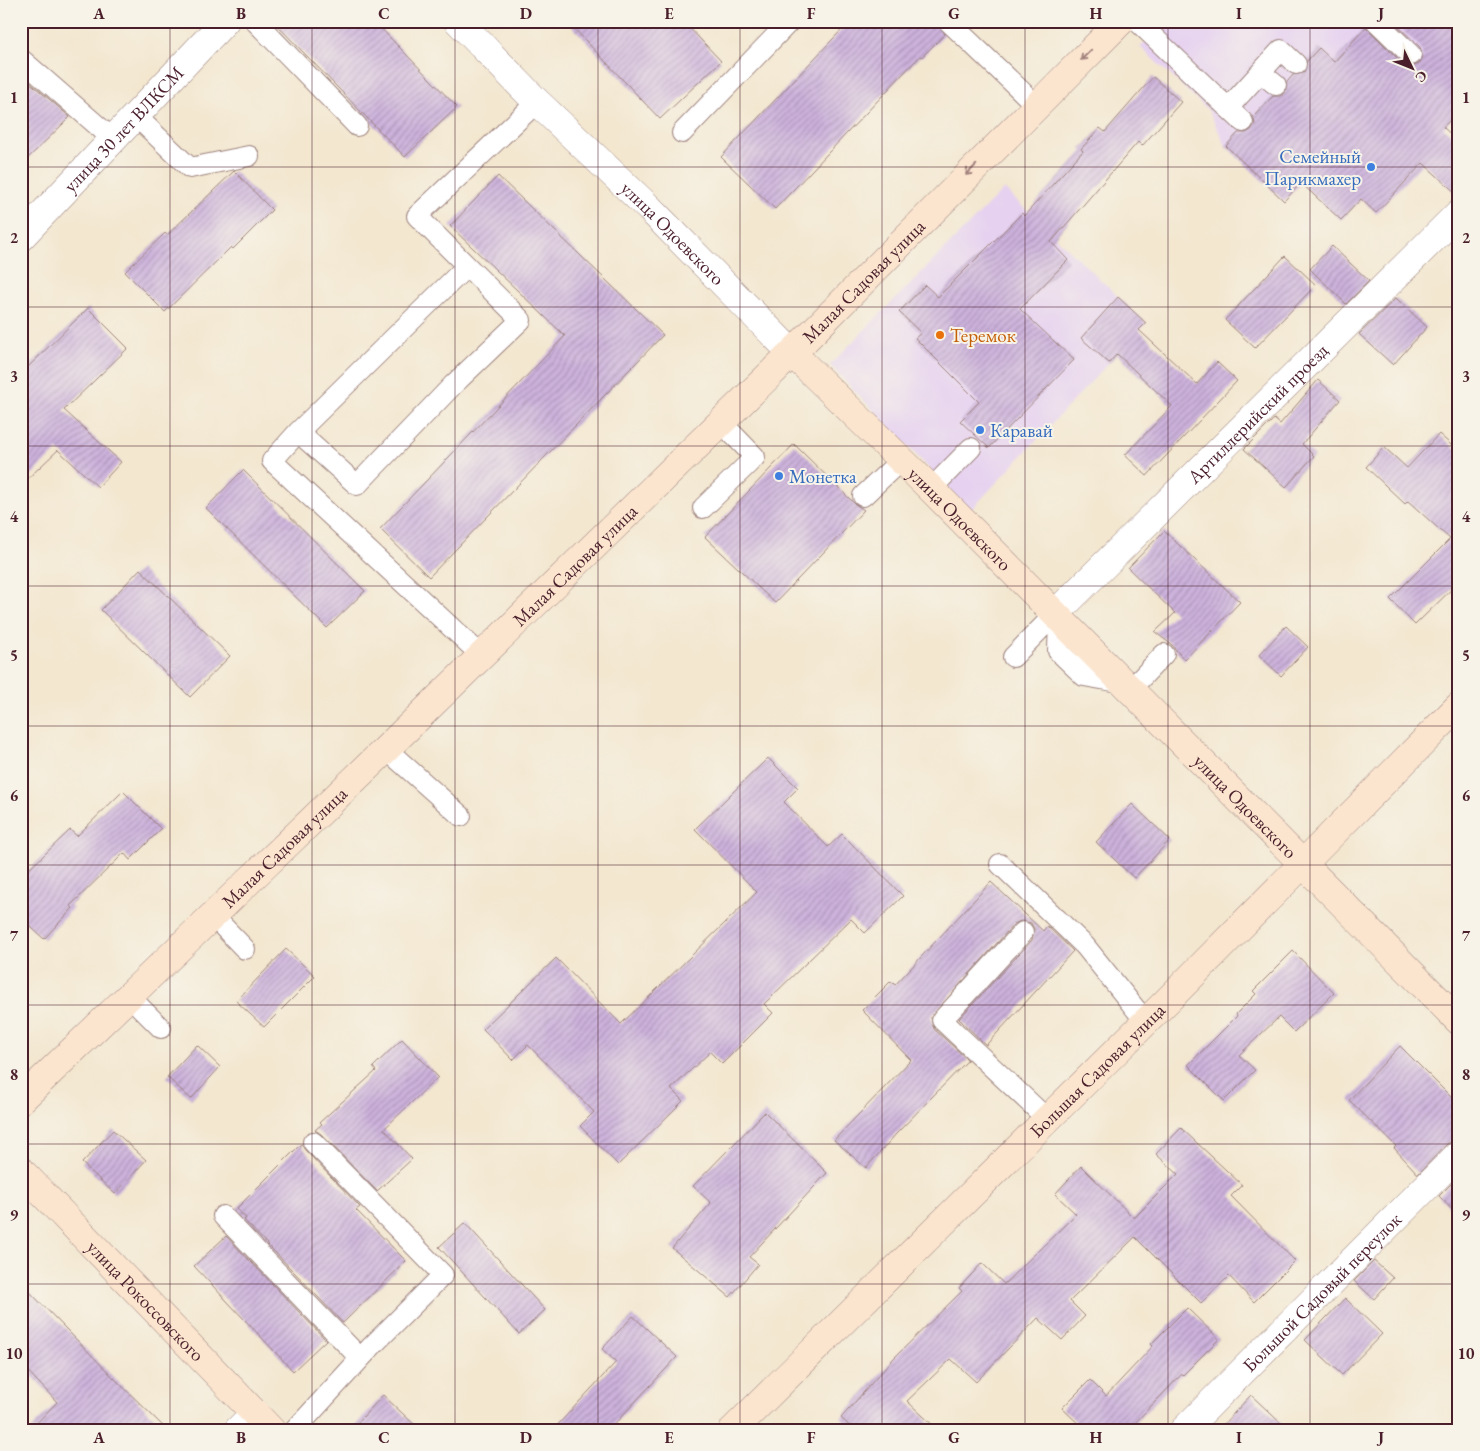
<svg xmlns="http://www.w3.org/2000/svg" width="1480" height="1451" font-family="'EB Garamond',serif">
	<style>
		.built { fill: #e6d2f0 }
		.building { fill: url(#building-hatch) }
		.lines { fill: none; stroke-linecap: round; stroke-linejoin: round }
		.lane-casing { stroke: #9e837e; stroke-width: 22 }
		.street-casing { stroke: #9e837e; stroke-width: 29 }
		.secondary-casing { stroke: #9e837e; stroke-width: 29 }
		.lane { stroke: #fff; stroke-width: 20 }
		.street { stroke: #fff; stroke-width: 28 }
		.secondary { stroke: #fbe5cf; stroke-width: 28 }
		.oneway { stroke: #a2827d }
		.grid { fill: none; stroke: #4a1f2b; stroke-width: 1; stroke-opacity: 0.55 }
		.shop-dot { fill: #3f7fe0; stroke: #f7f3e8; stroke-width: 2 }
		.food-dot { fill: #e8710a; stroke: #f7f3e8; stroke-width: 2 }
		.labels { text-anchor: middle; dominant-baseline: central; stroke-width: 4; stroke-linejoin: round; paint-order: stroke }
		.street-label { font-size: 19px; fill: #4a1f2b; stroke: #f7f3e8 }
		.shop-label { font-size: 19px; fill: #366cbe; stroke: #f7f3e8; text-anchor: start }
		.food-label { font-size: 19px; fill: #c56008; stroke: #f7f3e8; text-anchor: start }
		.neatline { fill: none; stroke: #4a1f2b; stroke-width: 2 }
		.grid-label { font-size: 16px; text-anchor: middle; font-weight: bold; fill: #4a1f2b }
	</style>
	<defs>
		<pattern id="building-hatch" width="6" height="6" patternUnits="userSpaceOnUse" patternTransform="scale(1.25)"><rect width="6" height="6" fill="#cdb3dd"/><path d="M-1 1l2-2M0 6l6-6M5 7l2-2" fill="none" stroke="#a891b3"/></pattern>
	</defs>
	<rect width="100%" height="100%" fill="#f7f3e8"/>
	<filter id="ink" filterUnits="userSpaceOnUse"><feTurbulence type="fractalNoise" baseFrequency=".02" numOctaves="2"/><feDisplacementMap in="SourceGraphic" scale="10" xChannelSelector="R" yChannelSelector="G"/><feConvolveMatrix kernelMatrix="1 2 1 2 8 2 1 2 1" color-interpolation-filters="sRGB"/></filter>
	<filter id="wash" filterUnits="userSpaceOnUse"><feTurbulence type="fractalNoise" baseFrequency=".0096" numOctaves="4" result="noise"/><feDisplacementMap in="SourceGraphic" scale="20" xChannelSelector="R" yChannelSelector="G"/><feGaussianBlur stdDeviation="1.12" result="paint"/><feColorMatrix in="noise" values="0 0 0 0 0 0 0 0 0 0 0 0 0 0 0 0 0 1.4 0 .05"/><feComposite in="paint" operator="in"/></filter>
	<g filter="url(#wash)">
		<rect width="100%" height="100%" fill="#f3e7d0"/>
		<path class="built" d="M 1165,21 L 1459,21 L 1459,112 L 1417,155 L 1370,110 L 1284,201 L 1226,146 L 1208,110 L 1140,47 Z
			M 1004,189 L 1146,323 L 970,511 L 830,365 Z"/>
		<g id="blocks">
			<path class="building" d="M 273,21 L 374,21 L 457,107 L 405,157 Z
				M 567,21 L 683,21 L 721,61 L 660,119 Z
				M 850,21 L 936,21 L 945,34 L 922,57 L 920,56 L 775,209 L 721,157 Z
				M 1393,21 L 1459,21 L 1459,112 L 1443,127 L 1459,142 L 1459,196 L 1423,163 L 1376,213 L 1361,199 L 1341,220 L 1301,183 L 1284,201 L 1226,146 L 1238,133 L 1246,133 L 1251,130 L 1255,124 L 1253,117 L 1273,96 L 1280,96 L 1285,93 L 1287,82 L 1293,75 L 1304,72 L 1307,61 L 1319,48 L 1334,62 L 1366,27 L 1403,64 L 1414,66 L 1419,64 L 1423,57 L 1420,47 Z
				M 21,75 L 70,117 L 21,165 Z
				M 1153,77 L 1181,102 L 1142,146 L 1138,142 L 1051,242 L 1068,260 L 1020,309 L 1074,360 L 989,448 L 960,421 L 979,402 L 915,338 L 921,333 L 899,312 L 925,285 L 938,297 L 1022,213 L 1024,216 L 1083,151 L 1081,149 L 1100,128 L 1105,132 Z
				M 234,171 L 272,210 L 233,249 L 231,247 L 165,312 L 125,272 L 165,233 L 167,235 Z
				M 498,176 L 663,335 L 429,577 L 380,529 L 565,336 L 450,226 Z
				M 1332,246 L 1369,281 L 1346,304 L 1310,269 Z
				M 1285,256 L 1316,285 L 1255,348 L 1225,320 Z
				M 1118,297 L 1146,323 L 1139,330 L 1197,384 L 1217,362 L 1237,381 L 1147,476 L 1125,455 L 1172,406 L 1117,354 L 1109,363 L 1081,338 Z
				M 1396,298 L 1427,327 L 1393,365 L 1359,334 Z
				M 88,308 L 128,348 L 64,410 L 121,462 L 98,487 L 58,450 L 21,485 L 21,374 Z
				M 1318,380 L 1340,400 L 1302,444 L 1314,456 L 1286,487 L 1244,449 L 1274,419 L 1280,424 Z
				M 1439,434 L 1459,452 L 1459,582 L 1415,625 L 1390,599 L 1450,539 L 1408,501 L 1405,504 L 1366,467 L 1384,447 L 1407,468 Z
				M 794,444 L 855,504 L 864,510 L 775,603 L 705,537 Z
				M 243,470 L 365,591 L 327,628 L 206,508 Z
				M 1164,531 L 1240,602 L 1184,660 L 1172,645 L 1155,632 L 1175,613 L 1128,568 Z
				M 140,569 L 230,656 L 190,697 L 101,610 Z
				M 1286,626 L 1308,647 L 1281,676 L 1259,655 Z
				M 768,758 L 798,788 L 784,802 L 828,847 L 842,834 L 903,896 L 865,933 L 851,919 L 764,1004 L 773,1013 L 722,1064 L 710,1052 L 671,1089 L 683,1101 L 618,1165 L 580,1126 L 594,1112 L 528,1045 L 513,1060 L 483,1029 L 556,958 L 621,1024 L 757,892 L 695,829 Z
				M 123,791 L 161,829 L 130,860 L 124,853 L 70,906 L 73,908 L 44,939 L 21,918 L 21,877 L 70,830 L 77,836 Z
				M 1132,804 L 1170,840 L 1134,878 L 1096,842 Z
				M 991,882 L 1043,931 L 1047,926 L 1073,951 L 986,1045 L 959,1019 L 1032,940 L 1034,929 L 1031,923 L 1020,921 L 1014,924 L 931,1017 L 934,1029 L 968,1060 L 896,1134 L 866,1168 L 834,1140 L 911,1060 L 862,1010 L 891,981 L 895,985 Z
				M 286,949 L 315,976 L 264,1027 L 236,1001 Z
				M 1293,951 L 1334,993 L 1294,1032 L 1279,1017 L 1239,1055 L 1255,1070 L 1224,1101 L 1188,1065 L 1237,1016 L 1236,1014 L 1256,994 L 1253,991 Z
				M 402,1039 L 438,1077 L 384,1129 L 412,1159 L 377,1191 L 321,1134 L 315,1130 L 322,1124 L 320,1122 L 376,1071 L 373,1067 Z
				M 197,1045 L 220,1067 L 191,1099 L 167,1077 Z
				M 1400,1046 L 1459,1105 L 1459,1139 L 1448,1143 L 1418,1174 L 1394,1148 L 1396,1146 L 1349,1100 Z
				M 765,1112 L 827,1173 L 749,1257 L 758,1264 L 730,1297 L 672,1248 L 711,1203 L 693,1186 Z
				M 1181,1128 L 1242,1185 L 1231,1196 L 1295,1261 L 1254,1302 L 1229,1276 L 1201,1303 L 1135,1237 L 1070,1301 L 1085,1316 L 1062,1340 L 1038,1318 L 976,1382 L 951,1359 L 907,1401 L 938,1430 L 854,1430 L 841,1418 L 893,1359 L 962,1291 L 959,1288 L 982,1263 L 1004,1284 L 1076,1214 L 1055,1194 L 1081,1166 L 1134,1218 L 1178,1174 L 1156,1154 Z
				M 113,1130 L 146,1160 L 115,1194 L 82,1163 Z
				M 301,1144 L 305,1150 L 360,1207 L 356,1210 L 406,1261 L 343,1323 L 244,1220 L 246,1218 L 236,1209 Z
				M 1459,1176 L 1459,1217 L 1439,1196 Z
				M 465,1223 L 545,1310 L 519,1334 L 439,1247 Z
				M 226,1236 L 326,1340 L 293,1371 L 194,1266 Z
				M 1374,1261 L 1393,1278 L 1374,1299 L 1354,1281 Z
				M 21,1283 L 114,1378 L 167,1430 L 30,1430 L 57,1402 L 21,1364 Z
				M 1345,1298 L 1382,1334 L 1342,1375 L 1305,1340 Z
				M 1187,1308 L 1219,1339 L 1183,1375 L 1182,1374 L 1128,1430 L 1085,1430 L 1062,1408 L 1090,1380 L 1106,1396 L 1153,1346 L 1151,1344 Z
				M 633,1316 L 677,1357 L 609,1430 L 553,1430 L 616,1362 L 602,1349 Z
				M 383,1395 L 420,1430 L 351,1430 Z
				M 1251,1395 L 1288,1430 L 1218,1430 Z"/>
		</g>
	</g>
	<g filter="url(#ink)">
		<use href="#blocks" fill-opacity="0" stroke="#9e837e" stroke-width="1"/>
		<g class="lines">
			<g class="lane-casing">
				<path id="lane" d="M 255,21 L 357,126
					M 948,21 L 1036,105
					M 1137,21 L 1228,108 L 1281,50 L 1296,64
					M 1376,21 L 1411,55
					M 21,59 L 114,140
					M 1261,73 L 1276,85
					M 1228,108 L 1243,122
					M 136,116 L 190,168 L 249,156
					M 682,133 L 790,21
					M 298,432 L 466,267
					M 931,489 L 971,448
					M 863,496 L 901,460
					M 703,508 L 755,457 L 720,421
					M 1059,618 L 1058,651 L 1084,676 L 1124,683
					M 482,656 L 272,461 L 298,432 L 357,485 L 453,385 L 521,320 L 417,216 L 537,102
					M 1013,657 L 1055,614
					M 1130,690 L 1164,654
					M 386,749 L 461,816
					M 1000,864 L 1085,946 L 1146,1022
					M 212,915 L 245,949
					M 1023,932 L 942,1020 L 1047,1119
					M 129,996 L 161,1028
					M 223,1216 L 360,1358
					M 295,1430 L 371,1347 L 443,1275 L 313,1142"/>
			</g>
			<g class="street-casing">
				<g id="street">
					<path id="s1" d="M 458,21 L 537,102 L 650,209 L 792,353"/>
					<path id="s2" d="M 21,237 L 225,21"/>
					<path id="s3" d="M 1055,614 L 1459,213"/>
					<path d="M 238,1430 L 255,1413"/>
					<path id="s4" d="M 1184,1430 L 1459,1154"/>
				</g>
			</g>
			<g class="secondary-casing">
				<g id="secondary">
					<path id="s5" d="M 792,353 L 931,489 L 1459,1021"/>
					<path id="s6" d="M 21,1100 L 386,749 L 792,353 L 1121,21"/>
					<path id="s7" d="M 21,1171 L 271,1430"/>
					<path id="s8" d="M 733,1430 L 1165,1003 L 1459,706"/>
				</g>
			</g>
			<use href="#lane" class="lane"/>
			<use href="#street" class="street"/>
			<use href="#secondary" class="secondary"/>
		</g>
		<defs><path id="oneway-shaft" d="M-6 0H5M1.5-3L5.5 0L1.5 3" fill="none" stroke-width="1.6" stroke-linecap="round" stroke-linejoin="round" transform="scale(1.25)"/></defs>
		<g class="oneway">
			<use href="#oneway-shaft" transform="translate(1086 55) rotate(135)"/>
			<use href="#oneway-shaft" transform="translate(971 170) rotate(135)"/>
		</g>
	</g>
	<path class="grid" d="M 170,21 L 170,1430M 312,21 L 312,1430M 455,21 L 455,1430M 598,21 L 598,1430M 740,21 L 740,1430M 882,21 L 882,1430M 1025,21 L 1025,1430M 1168,21 L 1168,1430M 1310,21 L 1310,1430M 21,167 L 1459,167M 21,307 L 1459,307M 21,446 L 1459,446M 21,586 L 1459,586M 21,726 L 1459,726M 21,865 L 1459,865M 21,1005 L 1459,1005M 21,1144 L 1459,1144M 21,1284 L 1459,1284"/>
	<g class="shop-dot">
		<circle cx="1371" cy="167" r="5"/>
		<circle cx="980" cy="430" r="5"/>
		<circle cx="779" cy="476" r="5"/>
	</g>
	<circle class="food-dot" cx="940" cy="335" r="5"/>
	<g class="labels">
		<g class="street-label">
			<text stroke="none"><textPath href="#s2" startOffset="149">улица 30 лет ВЛКСМ</textPath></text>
			<text stroke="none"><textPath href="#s1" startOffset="302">улица Одоевского</textPath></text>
			<text stroke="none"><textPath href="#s6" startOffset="1175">Малая Садовая улица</textPath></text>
			<text stroke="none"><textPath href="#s3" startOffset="285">Артиллерийский проезд</textPath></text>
			<text stroke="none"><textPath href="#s5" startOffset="236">улица Одоевского</textPath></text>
			<text stroke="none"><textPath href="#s6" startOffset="770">Малая Садовая улица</textPath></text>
			<text stroke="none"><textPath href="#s5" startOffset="641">улица Одоевского</textPath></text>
			<text stroke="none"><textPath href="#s6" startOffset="365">Малая Садовая улица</textPath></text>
			<text stroke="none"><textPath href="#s8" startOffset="512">Большая Садовая улица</textPath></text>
			<text stroke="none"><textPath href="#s4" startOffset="195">Большой Садовый переулок</textPath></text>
			<text stroke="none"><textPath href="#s7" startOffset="180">улица Рокоссовского</textPath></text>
		</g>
		<g class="shop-label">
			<text x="1361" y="156" text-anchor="end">Семейный<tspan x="1361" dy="22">Парикмахер</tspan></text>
			<text x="990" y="430">Каравай</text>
			<text x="789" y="476">Монетка</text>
		</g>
		<g class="food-label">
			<text x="950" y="335">Теремок</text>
		</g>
	</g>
	<rect width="1480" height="1451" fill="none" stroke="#f7f3e8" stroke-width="55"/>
	<g transform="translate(1412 68) rotate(133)" stroke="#f7f3e8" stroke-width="4" paint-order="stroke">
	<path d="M0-4L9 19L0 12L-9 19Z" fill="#4a1f2b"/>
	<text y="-8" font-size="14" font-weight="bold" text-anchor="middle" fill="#4a1f2b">С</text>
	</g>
	<rect x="28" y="28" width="1424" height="1396" class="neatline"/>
	<g class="grid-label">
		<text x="99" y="19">A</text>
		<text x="241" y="19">B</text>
		<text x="384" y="19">C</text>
		<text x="526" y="19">D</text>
		<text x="669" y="19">E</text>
		<text x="811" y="19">F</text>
		<text x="954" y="19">G</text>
		<text x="1096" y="19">H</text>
		<text x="1239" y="19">I</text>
		<text x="1381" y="19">J</text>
		<text x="14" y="103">1</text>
		<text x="1466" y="103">1</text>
		<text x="14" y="243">2</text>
		<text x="1466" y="243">2</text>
		<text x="14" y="382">3</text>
		<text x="1466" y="382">3</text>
		<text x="14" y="522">4</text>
		<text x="1466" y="522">4</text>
		<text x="14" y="661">5</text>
		<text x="1466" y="661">5</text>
		<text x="14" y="801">6</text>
		<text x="1466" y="801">6</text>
		<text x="14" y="941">7</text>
		<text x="1466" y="941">7</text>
		<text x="14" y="1080">8</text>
		<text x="1466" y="1080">8</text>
		<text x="14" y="1220">9</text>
		<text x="1466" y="1220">9</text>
		<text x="14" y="1359">10</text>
		<text x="1466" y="1359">10</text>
		<text x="99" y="1443">A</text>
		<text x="241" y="1443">B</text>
		<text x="384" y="1443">C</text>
		<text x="526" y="1443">D</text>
		<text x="669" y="1443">E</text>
		<text x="811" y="1443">F</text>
		<text x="954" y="1443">G</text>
		<text x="1096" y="1443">H</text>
		<text x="1239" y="1443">I</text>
		<text x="1381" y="1443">J</text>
	</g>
</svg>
